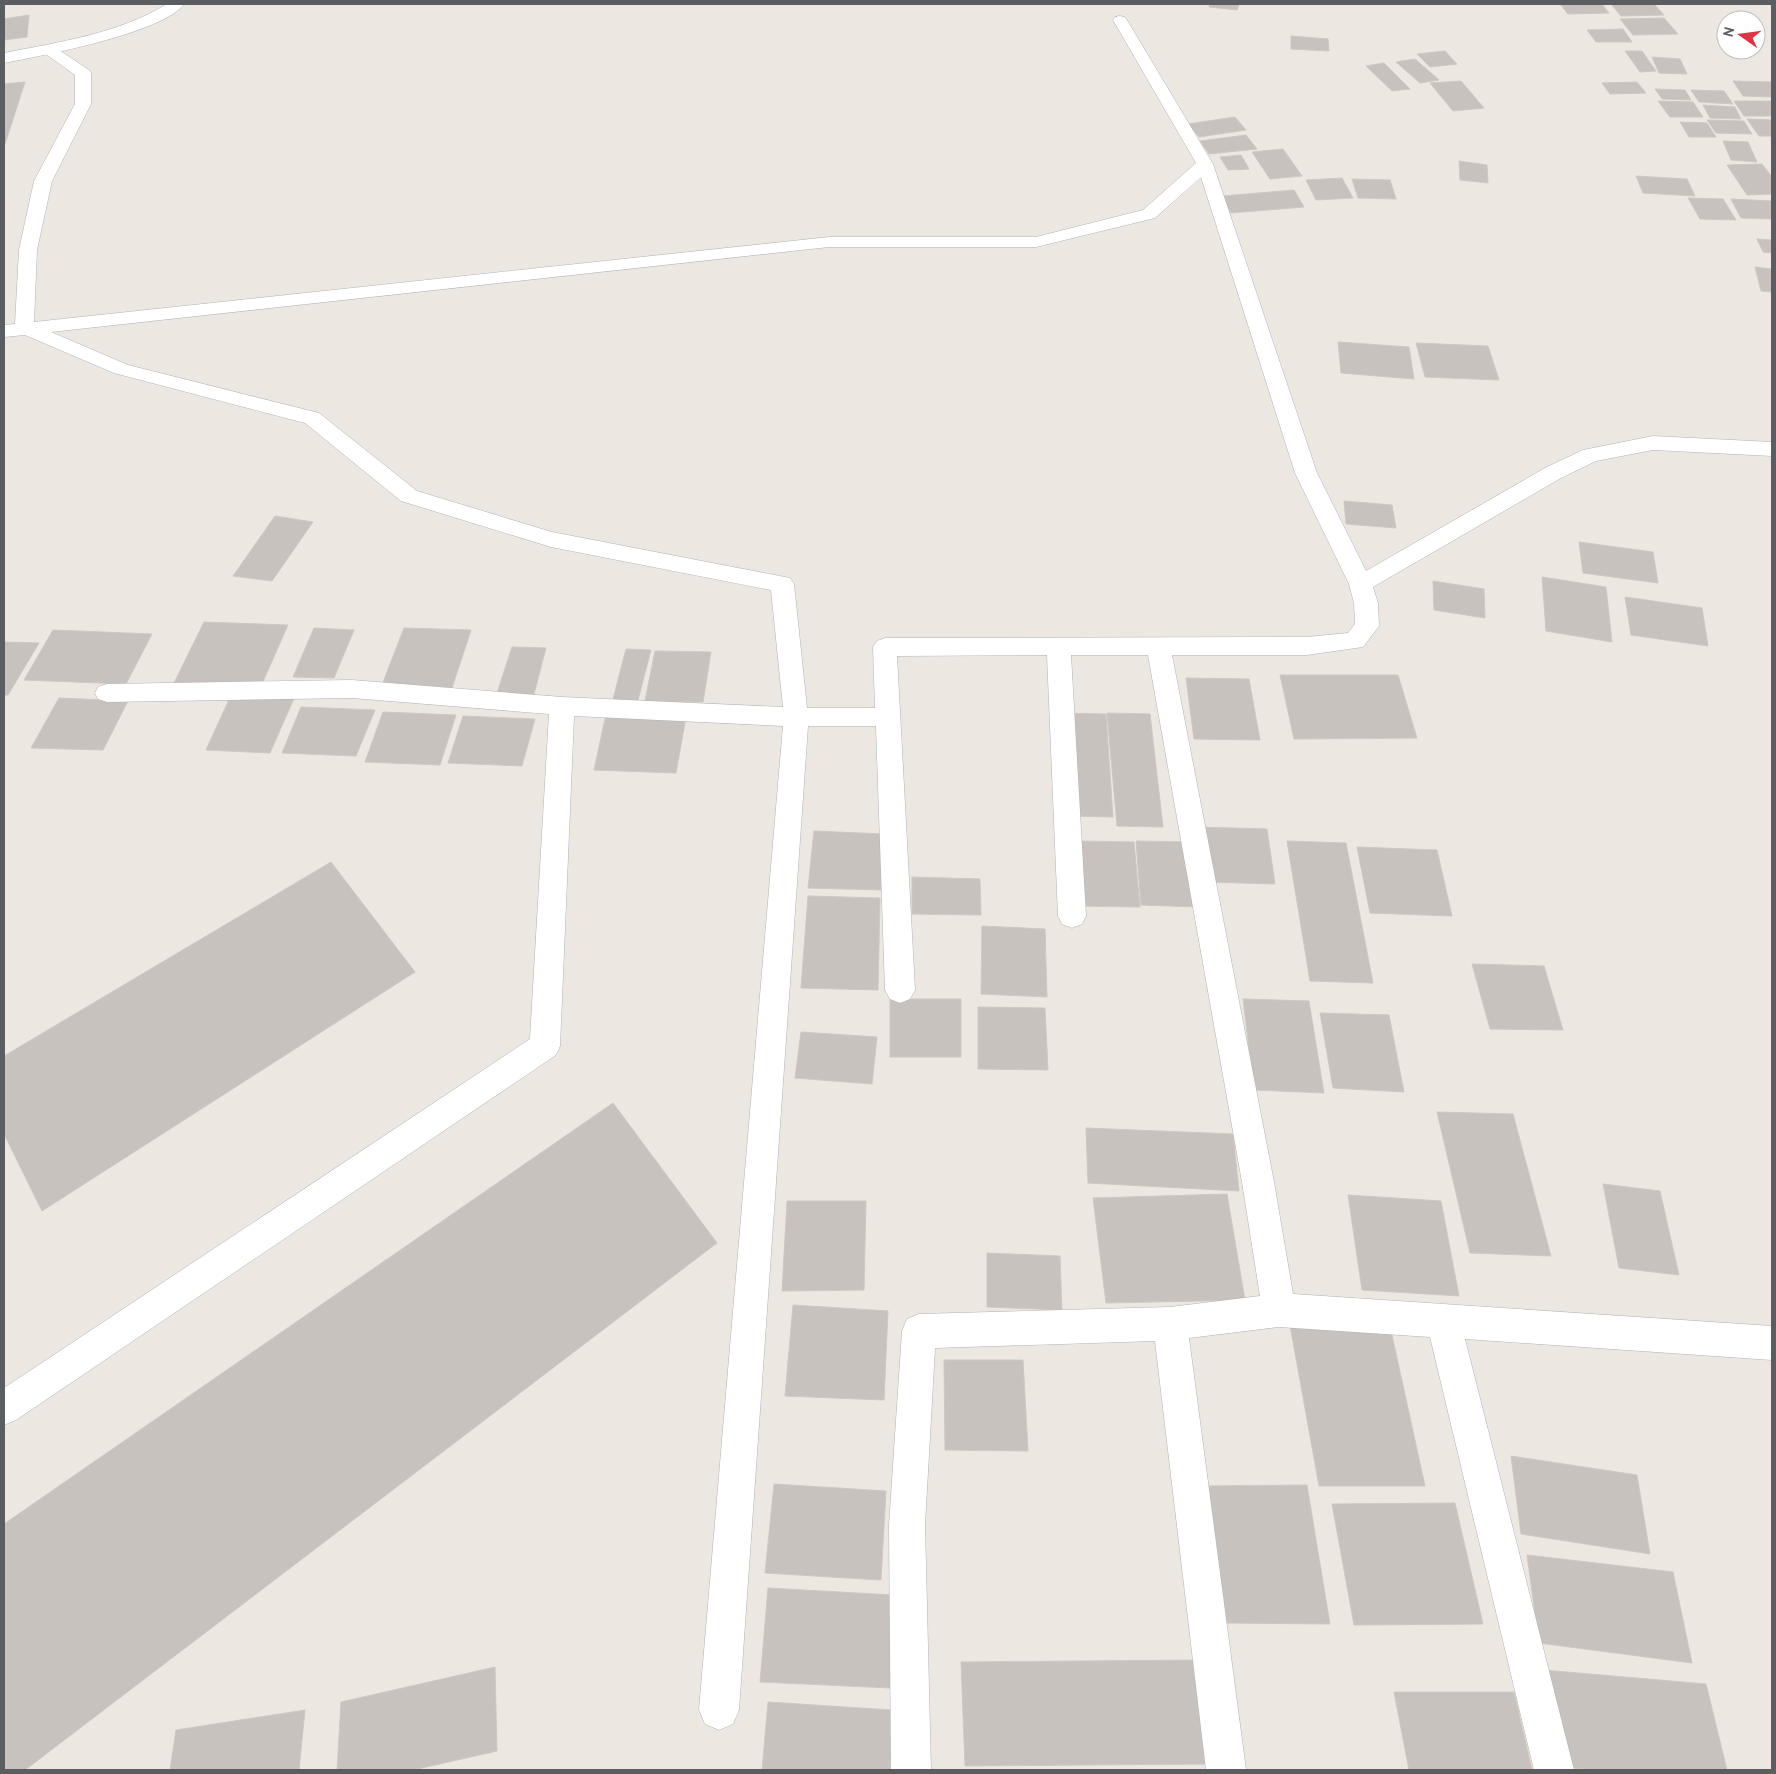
<svg xmlns="http://www.w3.org/2000/svg" width="1776" height="1774" font-family="'PT Sans',sans-serif">
	<style>
		.building { fill: #c7c2bd; stroke: #d0c8c0 }
		.lines { fill: none; stroke-linecap: round; stroke-linejoin: round }
		.minor-casing { stroke: #afb3b6; stroke-width: 1 }
		.tertiary-casing { stroke: #afb3b6; stroke-width: 1 }
		.minor { fill: #fff; fill-rule: evenodd }
		.tertiary { fill: #fff; fill-rule: evenodd }
	</style>
	<rect width="100%" height="100%" fill="#ece7e1"/>
	<path class="building" d="M 1210,4 L 1239,4 L 1237,10 L 1209,7 Z
		M 1560,4 L 1602,4 L 1609,13 L 1568,14 Z
		M 1611,4 L 1654,4 L 1664,15 L 1621,16 Z
		M 29,15 L 27,37 L 4,40 L 4,19 Z
		M 1664,18 L 1678,34 L 1633,35 L 1620,19 Z
		M 1623,29 L 1632,42 L 1596,42 L 1587,30 Z
		M 1291,36 L 1328,39 L 1329,51 L 1291,49 Z
		M 1445,51 L 1457,64 L 1430,67 L 1417,54 Z
		M 1625,51 L 1642,51 L 1656,71 L 1640,72 Z
		M 1652,57 L 1680,59 L 1687,74 L 1659,73 Z
		M 1415,59 L 1439,80 L 1420,83 L 1396,62 Z
		M 1384,63 L 1410,89 L 1392,91 L 1366,66 Z
		M 1461,81 L 1484,108 L 1453,111 L 1430,83 Z
		M 1733,81 L 1772,82 L 1772,97 L 1743,96 Z
		M 25,82 L 5,144 L 4,145 L 4,84 Z
		M 1637,82 L 1646,93 L 1610,94 L 1602,83 Z
		M 1655,89 L 1685,90 L 1691,100 L 1662,99 Z
		M 1691,90 L 1724,91 L 1733,104 L 1699,102 Z
		M 1658,101 L 1693,102 L 1703,117 L 1670,117 Z
		M 1734,101 L 1772,101 L 1772,116 L 1744,116 Z
		M 1703,105 L 1735,107 L 1741,119 L 1710,118 Z
		M 1235,117 L 1246,130 L 1199,137 L 1188,124 Z
		M 1747,119 L 1772,120 L 1772,136 L 1759,136 Z
		M 1707,120 L 1744,121 L 1752,134 L 1716,133 Z
		M 1680,122 L 1707,123 L 1716,137 L 1689,137 Z
		M 1246,135 L 1257,149 L 1209,154 L 1200,141 Z
		M 1723,141 L 1748,142 L 1757,162 L 1731,160 Z
		M 1283,149 L 1302,176 L 1270,179 L 1252,152 Z
		M 1241,155 L 1249,169 L 1228,170 L 1220,157 Z
		M 1459,161 L 1487,165 L 1488,183 L 1460,180 Z
		M 1762,164 L 1772,177 L 1772,194 L 1747,195 L 1727,165 Z
		M 1636,176 L 1687,179 L 1695,196 L 1643,193 Z
		M 1342,178 L 1353,198 L 1316,200 L 1306,180 Z
		M 1352,179 L 1390,180 L 1396,199 L 1358,198 Z
		M 1294,190 L 1304,207 L 1231,213 L 1222,196 Z
		M 1688,198 L 1723,199 L 1736,220 L 1700,219 Z
		M 1731,199 L 1772,201 L 1772,219 L 1741,218 Z
		M 1757,239 L 1772,240 L 1772,253 L 1763,252 Z
		M 1755,267 L 1772,269 L 1772,292 L 1761,291 Z
		M 1338,342 L 1409,347 L 1414,379 L 1341,373 Z
		M 1416,343 L 1488,346 L 1499,380 L 1425,377 Z
		M 1344,501 L 1392,505 L 1396,528 L 1346,524 Z
		M 275,516 L 313,522 L 272,581 L 233,576 Z
		M 1579,542 L 1653,552 L 1658,583 L 1583,573 Z
		M 1542,577 L 1606,587 L 1612,642 L 1546,631 Z
		M 1433,581 L 1484,589 L 1485,618 L 1434,610 Z
		M 1625,597 L 1702,608 L 1708,646 L 1631,635 Z
		M 204,622 L 288,625 L 261,686 L 174,683 Z
		M 314,628 L 354,630 L 334,678 L 293,677 Z
		M 404,628 L 471,630 L 452,688 L 382,685 Z
		M 53,630 L 152,634 L 126,684 L 24,680 Z
		M 4,642 L 39,643 L 8,695 L 4,695 Z
		M 512,647 L 546,648 L 533,698 L 496,696 Z
		M 626,649 L 651,650 L 637,704 L 612,703 Z
		M 655,651 L 711,652 L 703,702 L 645,701 Z
		M 1280,675 L 1398,675 L 1417,738 L 1294,739 Z
		M 1186,678 L 1249,679 L 1260,740 L 1194,739 Z
		M 232,693 L 295,696 L 270,753 L 206,750 Z
		M 59,698 L 128,701 L 103,750 L 31,748 Z
		M 301,707 L 375,710 L 356,756 L 282,753 Z
		M 383,712 L 456,715 L 440,765 L 365,762 Z
		M 1067,713 L 1106,714 L 1113,817 L 1071,816 Z
		M 1107,713 L 1150,714 L 1163,827 L 1117,826 Z
		M 606,714 L 686,717 L 676,773 L 594,770 Z
		M 463,716 L 535,719 L 522,766 L 448,763 Z
		M 1198,827 L 1267,829 L 1275,884 L 1205,882 Z
		M 814,831 L 884,834 L 881,890 L 808,888 Z
		M 1080,841 L 1134,842 L 1140,907 L 1081,906 Z
		M 1136,841 L 1192,842 L 1199,907 L 1141,905 Z
		M 1287,841 L 1346,843 L 1373,983 L 1310,981 Z
		M 1357,847 L 1437,850 L 1452,916 L 1370,913 Z
		M 331,862 L 415,972 L 42,1211 L 4,1134 L 4,1056 Z
		M 912,877 L 980,879 L 981,915 L 912,914 Z
		M 808,896 L 880,898 L 878,990 L 801,988 Z
		M 982,926 L 1045,929 L 1047,997 L 981,994 Z
		M 1472,964 L 1544,966 L 1563,1030 L 1490,1029 Z
		M 890,999 L 961,999 L 961,1057 L 890,1057 Z
		M 1243,999 L 1309,1001 L 1324,1093 L 1254,1090 Z
		M 978,1007 L 1045,1008 L 1048,1070 L 978,1069 Z
		M 1320,1013 L 1389,1015 L 1404,1092 L 1333,1088 Z
		M 801,1032 L 877,1037 L 872,1084 L 795,1078 Z
		M 613,1103 L 717,1243 L 25,1770 L 5,1770 L 4,1766 L 4,1524 Z
		M 1437,1112 L 1513,1114 L 1551,1256 L 1470,1253 Z
		M 1086,1128 L 1233,1134 L 1239,1191 L 1088,1183 Z
		M 1603,1184 L 1660,1191 L 1679,1275 L 1619,1268 Z
		M 1227,1194 L 1245,1300 L 1106,1303 L 1093,1198 Z
		M 1348,1195 L 1441,1201 L 1459,1296 L 1362,1290 Z
		M 787,1201 L 866,1201 L 864,1290 L 782,1291 Z
		M 987,1253 L 1060,1256 L 1062,1310 L 987,1307 Z
		M 793,1305 L 888,1311 L 884,1400 L 785,1396 Z
		M 1290,1325 L 1390,1326 L 1425,1486 L 1319,1486 Z
		M 944,1360 L 1023,1360 L 1028,1451 L 945,1450 Z
		M 1511,1456 L 1637,1475 L 1650,1554 L 1521,1534 Z
		M 774,1484 L 886,1491 L 881,1580 L 765,1573 Z
		M 1307,1485 L 1330,1624 L 1222,1623 L 1204,1486 Z
		M 1455,1503 L 1483,1624 L 1354,1625 L 1332,1504 Z
		M 1527,1555 L 1673,1572 L 1692,1663 L 1539,1643 Z
		M 768,1588 L 893,1595 L 890,1688 L 760,1682 Z
		M 1202,1660 L 1214,1764 L 965,1766 L 961,1662 Z
		M 495,1667 L 497,1751 L 413,1770 L 337,1770 L 341,1702 Z
		M 1543,1670 L 1706,1684 L 1727,1770 L 1599,1770 L 1561,1767 Z
		M 1394,1692 L 1514,1692 L 1532,1770 L 1409,1770 Z
		M 768,1702 L 892,1710 L 890,1770 L 762,1770 Z
		M 305,1710 L 299,1770 L 170,1770 L 176,1730 Z"/>
	<g class="lines">
		<g class="minor-casing">
			<path id="minor" d="M 1120,16 L 1125,17 L 1127,20 L 1213,164 L 1317,473 L 1366,571 L 1545,468 L 1583,450 L 1653,436 L 1772,442 L 1772,456 L 1653,450 L 1596,461 L 1561,478 L 1373,587 L 1378,603 L 1379,626 L 1363,647 L 1307,655 L 1172,655 L 1274,1182 L 1293,1294 L 1772,1326 L 1772,1360 L 1465,1339 L 1574,1770 L 1534,1770 L 1430,1337 L 1279,1327 L 1189,1338 L 1246,1770 L 1206,1770 L 1155,1341 L 935,1348 L 925,1525 L 931,1770 L 891,1770 L 889,1525 L 902,1331 L 907,1319 L 919,1314 L 1170,1307 L 1260,1296 L 1242,1182 L 1148,655 L 1071,655 L 1086,916 L 1082,924 L 1072,928 L 1062,924 L 1058,916 L 1047,655 L 897,656 L 915,990 L 910,999 L 900,1003 L 890,999 L 885,990 L 876,726 L 808,726 L 739,1710 L 733,1724 L 719,1730 L 705,1724 L 699,1710 L 783,726 L 574,716 L 560,1046 L 556,1055 L 16,1420 L 4,1425 L 4,1388 L 530,1039 L 549,714 L 352,698 L 107,702 L 98,699 L 95,693 L 98,687 L 107,684 L 352,680 L 562,697 L 783,707 L 771,590 L 551,547 L 401,501 L 305,423 L 114,373 L 25,335 L 4,337 L 4,325 L 15,324 L 19,250 L 34,181 L 75,104 L 75,75 L 43,52 L 40,49 L 43,46 L 53,46 L 89,70 L 91,73 L 91,104 L 52,181 L 37,250 L 34,322 L 829,237 L 1036,237 L 1143,210 L 1196,163 L 1113,20 L 1115,17 ZM 1201,177 L 1295,473 L 1349,584 L 1354,603 L 1355,624 L 1348,633 L 1307,637 L 885,638 L 877,641 L 873,647 L 875,708 L 807,708 L 794,584 L 790,578 L 552,532 L 417,491 L 319,413 L 128,365 L 51,332 L 829,247 L 1036,247 L 1155,218 Z"/>
		</g>
		<g class="tertiary-casing">
			<path id="tertiary" d="M 167,4 L 184,4 C 164,33 40,56 4,63 L 4,53 C 59,42 118,34 167,4 Z"/>
		</g>
		<use href="#minor" class="minor"/>
		<use href="#tertiary" class="tertiary"/>
	</g>
	<rect width="1776" height="1774" fill="none" stroke="#5a5e61" stroke-width="10"/>
	<g transform="translate(1741 35) rotate(284)"><circle r="24" fill="#ffffff" stroke="#bdbfc0"/>
	<path d="M0-4L9 19L0 12L-9 19Z" fill="#dd3546"/>
	<text y="-8" font-size="14" font-weight="bold" text-anchor="middle" fill="#5a5e61">N</text>
	</g>
</svg>
